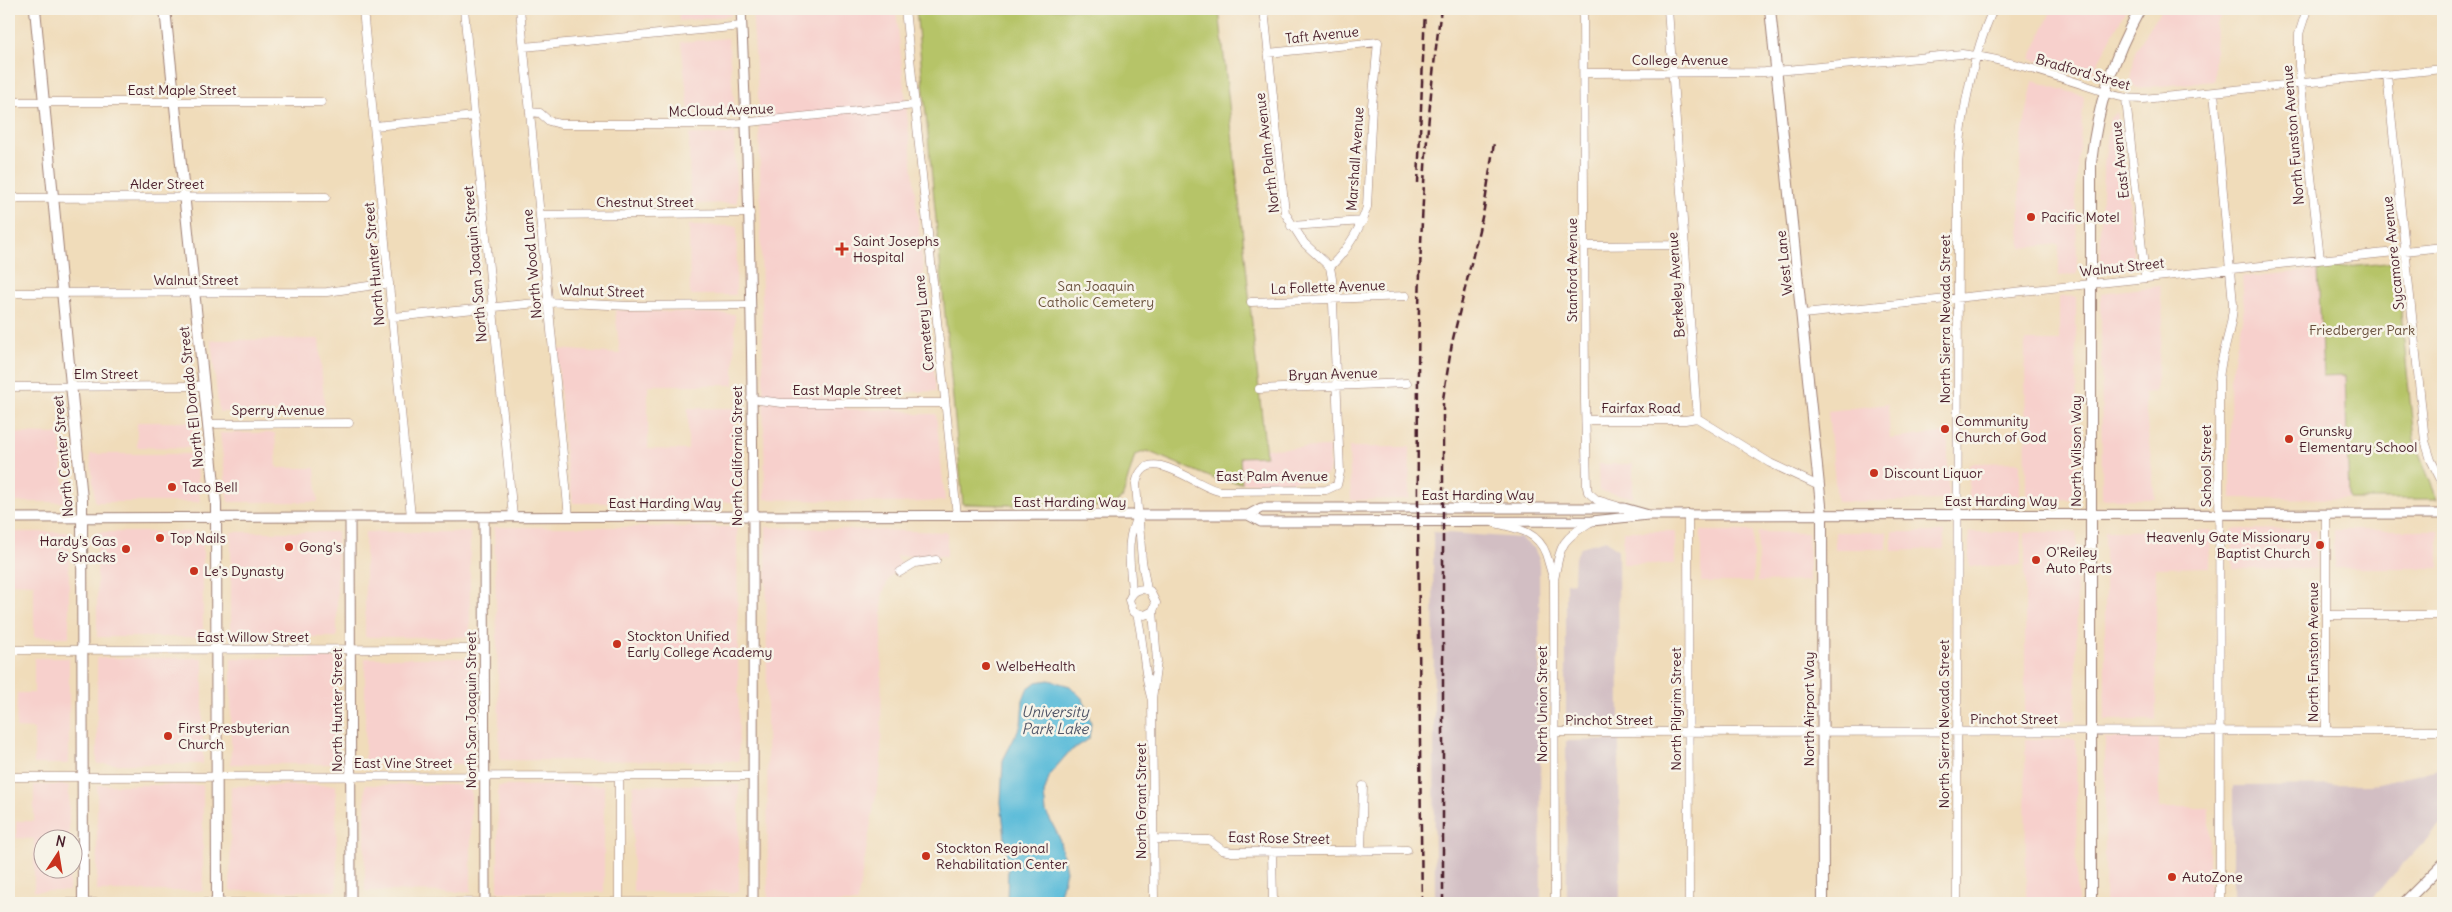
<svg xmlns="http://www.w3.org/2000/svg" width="2452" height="912" font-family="Delius,sans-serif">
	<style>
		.built { fill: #f7d0cc }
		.industrial { fill: #d2bec3 }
		.green { fill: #b6c467; stroke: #807249 }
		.water { fill: #5bbcd9; stroke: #526e82 }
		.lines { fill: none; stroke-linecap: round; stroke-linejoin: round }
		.minor-casing { stroke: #9d7e72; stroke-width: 9 }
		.tertiary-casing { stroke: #9d7e72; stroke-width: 11 }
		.secondary-casing { stroke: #9d7e72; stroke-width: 12 }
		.minor { stroke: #fff; stroke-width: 8 }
		.tertiary { stroke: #fff; stroke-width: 9 }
		.secondary { stroke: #fff; stroke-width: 10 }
		.rail { stroke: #4a1f2b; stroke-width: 2.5; stroke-dasharray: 8 4; stroke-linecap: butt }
		.poi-dot { fill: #c8321e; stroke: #f7f3e8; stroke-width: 2 }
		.labels { text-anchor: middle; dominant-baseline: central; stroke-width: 5; stroke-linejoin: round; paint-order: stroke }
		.street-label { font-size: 14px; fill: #4a1f2b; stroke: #f7f3e8 }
		.poi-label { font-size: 14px; fill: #4a1f2b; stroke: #f7f3e8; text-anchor: start }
		.park-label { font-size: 14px; fill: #6a513d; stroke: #f7f3e8 }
		.water-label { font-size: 15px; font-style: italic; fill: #505668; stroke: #f7f3e8 }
	</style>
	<rect width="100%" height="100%" fill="#f7f3e8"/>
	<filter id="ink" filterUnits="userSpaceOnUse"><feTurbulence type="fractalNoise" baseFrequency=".02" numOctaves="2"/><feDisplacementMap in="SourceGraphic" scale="10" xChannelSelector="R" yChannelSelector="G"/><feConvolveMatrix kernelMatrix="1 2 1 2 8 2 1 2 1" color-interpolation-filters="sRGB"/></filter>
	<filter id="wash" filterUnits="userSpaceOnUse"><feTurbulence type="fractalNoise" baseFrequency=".0096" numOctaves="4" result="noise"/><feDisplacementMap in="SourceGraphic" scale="20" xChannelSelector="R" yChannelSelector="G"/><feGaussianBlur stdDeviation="1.12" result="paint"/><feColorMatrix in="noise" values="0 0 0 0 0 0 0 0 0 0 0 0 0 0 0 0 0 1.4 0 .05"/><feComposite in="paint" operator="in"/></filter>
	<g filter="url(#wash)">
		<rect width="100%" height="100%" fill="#f0dcba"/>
		<path class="built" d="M 678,9 L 730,9 L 731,16 L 679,21 Z
			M 752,9 L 896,9 L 936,391 L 849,395 L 846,409 L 903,410 L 917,414 L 936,414 L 945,501 L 898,503 L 765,499 L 759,110 Z
			M 2052,9 L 2126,9 L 2091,76 L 2030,59 Z
			M 2161,9 L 2227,9 L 2216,24 L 2214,81 L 2137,88 L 2131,80 L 2135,52 Z
			M 728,38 L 735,113 L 689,113 L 681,42 Z
			M 2033,81 L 2084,96 L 2076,188 L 2077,274 L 2059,276 L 2059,244 L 2021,248 L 2019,191 L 2021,142 Z
			M 2117,112 L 2127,173 L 2134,268 L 2101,272 L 2100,237 L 2103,173 L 2110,118 Z
			M 689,134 L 734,134 L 737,203 L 690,204 Z
			M 689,225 L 737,226 L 736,295 L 690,295 Z
			M 2318,270 L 2323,375 L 2345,374 L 2349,499 L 2231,498 L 2230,380 L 2244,309 L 2242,277 Z
			M 2160,286 L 2163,320 L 2155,392 L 2144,393 L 2155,499 L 2102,499 L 2101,293 Z
			M 2076,296 L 2077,499 L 2026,500 L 2025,341 L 2059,341 L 2059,297 Z
			M 615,310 L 735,314 L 734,385 L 648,385 L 648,449 L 688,450 L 688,408 L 734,408 L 735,502 L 573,503 L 565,456 L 557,349 L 620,354 Z
			M 319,339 L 325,412 L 219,412 L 211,340 Z
			M 1888,404 L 1890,439 L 1948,432 L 1948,500 L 1837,502 L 1828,411 Z
			M 137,422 L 193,422 L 196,448 L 137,447 Z
			M 9,433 L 60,434 L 66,502 L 9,502 Z
			M 220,433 L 275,433 L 277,468 L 315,468 L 318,502 L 228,502 Z
			M 1329,447 L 1330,466 L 1328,474 L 1319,480 L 1242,483 L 1240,457 L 1265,456 L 1265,449 Z
			M 1349,447 L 1410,447 L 1409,499 L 1351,500 Z
			M 90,454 L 196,454 L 200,502 L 95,502 Z
			M 2020,462 L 2020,500 L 1969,500 L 1969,463 Z
			M 1598,464 L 1633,464 L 1633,497 L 1599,491 Z
			M 494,527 L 737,527 L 739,761 L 500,760 Z
			M 766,527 L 947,532 L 947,556 L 895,556 L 902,564 L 889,578 L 882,596 L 881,766 L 857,903 L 768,903 Z
			M 2232,529 L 2316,530 L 2316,569 L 2233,569 Z
			M 2211,530 L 2210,567 L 2156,568 L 2156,720 L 2105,720 L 2105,531 Z
			M 2334,530 L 2439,530 L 2439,568 L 2334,568 Z
			M 1623,531 L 1675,531 L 1675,564 L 1623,564 Z
			M 1701,531 L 1753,531 L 1753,582 L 1701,582 Z
			M 9,532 L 69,532 L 69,637 L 34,637 L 34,584 L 9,583 Z
			M 97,532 L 203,532 L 203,637 L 97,637 Z
			M 231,532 L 337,532 L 337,637 L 231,637 Z
			M 365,532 L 470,532 L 470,637 L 365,637 Z
			M 1758,532 L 1808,533 L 1809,581 L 1758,582 Z
			M 1835,532 L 1887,532 L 1887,549 L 1835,549 Z
			M 1892,532 L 1944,532 L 1944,549 L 1892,551 Z
			M 1969,532 L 2021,532 L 2021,566 L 1969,566 Z
			M 2025,532 L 2077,532 L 2076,720 L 2025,720 Z
			M 34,658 L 69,658 L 69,764 L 34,764 L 34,729 L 16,728 L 17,693 L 34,693 Z
			M 97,658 L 203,658 L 203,764 L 97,764 Z
			M 231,658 L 337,658 L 337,764 L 231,764 Z
			M 365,658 L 471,658 L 471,764 L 365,764 Z
			M 2105,738 L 2159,738 L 2159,808 L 2209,808 L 2209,903 L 2105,903 Z
			M 2025,739 L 2076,739 L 2077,903 L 2026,903 Z
			M 34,785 L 69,785 L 69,839 L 42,840 L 42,870 L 69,870 L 69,891 L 34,891 L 34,839 L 16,838 L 16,821 L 34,821 Z
			M 97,785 L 203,785 L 203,891 L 97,891 Z
			M 336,785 L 337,891 L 230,891 L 231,786 Z
			M 365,785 L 471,785 L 471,892 L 365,891 Z
			M 604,785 L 604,892 L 498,892 L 498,786 Z
			M 633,785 L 739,785 L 739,892 L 633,892 Z"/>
		<path class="industrial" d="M 1433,532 L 1520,538 L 1534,548 L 1539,559 L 1541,903 L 1435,903 Z
			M 1606,540 L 1618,550 L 1619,721 L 1566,721 L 1566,583 L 1574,582 L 1575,558 L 1581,547 Z
			M 1619,740 L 1620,903 L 1567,903 L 1566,741 Z
			M 2438,769 L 2443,774 L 2443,822 L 2367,903 L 2233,903 L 2233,786 L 2370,785 Z"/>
		<path class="green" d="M 916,9 L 1219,9 L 1266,456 L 1240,457 L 1242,483 L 1217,480 L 1147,451 L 1135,455 L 1122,499 L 1109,507 L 963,504 Z
			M 2396,262 L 2414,440 L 2437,499 L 2349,499 L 2345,375 L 2323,376 L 2318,270 Z"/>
		<path class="water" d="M 1049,680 L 1070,686 L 1083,699 L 1091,723 L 1089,739 L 1069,752 L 1050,774 L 1044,794 L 1046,812 L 1059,837 L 1066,871 L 1058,903 L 1007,903 L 1008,866 L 1001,802 L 1003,760 L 1021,725 L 1023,700 L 1027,689 L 1036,682 Z"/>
	</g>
	<g filter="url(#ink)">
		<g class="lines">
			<g class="minor-casing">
				<path id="minor" d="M 363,9 L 411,517
					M 464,9 L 513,517
					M 520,9 L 569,517
					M 905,9 L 957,516
					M 1583,9 L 1585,402 L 1587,487 L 1588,492 L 1597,500 L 1617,506
					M 1668,9 L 1697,418
					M 2307,9 L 2299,34 L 2299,66 L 2320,259
					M 524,47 L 742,26
					M 1268,53 L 1378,42 L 1372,105 L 1367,207 C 1360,230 1347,250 1330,267
					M 1584,73 L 1765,72 L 1962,54 C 2004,59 2047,73 2087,86 C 2109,93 2118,99 2143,99 L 2443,69
					M 2387,75 L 2425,441 L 2431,460 L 2443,484
					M 2214,92 L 2233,304 C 2233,331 2220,354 2219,381 L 2220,903
					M 2126,99 L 2145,277
					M 9,102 L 321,102
					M 530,112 L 540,113 L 549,121 L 560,124 L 731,124 L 915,105
					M 375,126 L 475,116
					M 9,198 L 326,197
					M 540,215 L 750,213
					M 1291,226 L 1363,221
					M 1584,246 L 1685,245
					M 9,293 L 327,292 L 389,283
					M 1251,302 L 1406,296
					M 1803,314 L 2443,247
					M 393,317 L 547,302 L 629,306 L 751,305
					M 9,387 L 204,386
					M 1259,389 L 1407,383
					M 751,399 L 782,403 L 944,403
					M 1697,418 L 1770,463 L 1819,486
					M 1586,420 L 1685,420 L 1697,418
					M 208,424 L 349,423
					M 1688,514 L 1689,903
					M 1495,523 C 1516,528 1538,531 1546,554 C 1549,563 1551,572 1554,580
					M 900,572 L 915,563 L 936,560
					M 1147,590 L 1142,561 L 1136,484 C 1145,440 1196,487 1219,491 L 1326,490 L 1337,485 L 1340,472 L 1332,279 L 1330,267 L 1304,243 L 1285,213 L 1264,9
					M 1132,594 C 1131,564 1124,542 1138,515
					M 1153,611 L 1145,615 L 1133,612 L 1129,600 C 1133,590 1140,587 1150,591 L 1156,603 L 1153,611 L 1157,661 L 1152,699 L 1154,903
					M 1137,614 C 1144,642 1143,670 1151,697
					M 2326,615 L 2443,615
					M 9,650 L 484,649
					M 2326,731 L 2326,514
					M 1555,732 L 2443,731
					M 619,776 L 619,903
					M 9,777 L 753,776
					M 1154,839 L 1209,840 L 1222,850 L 1232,852 L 1407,850
					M 1361,851 L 1363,786
					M 1272,852 L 1273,903
					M 32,903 L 753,902
					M 1555,903 L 1554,580 C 1561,544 1560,541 1592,521
					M 1957,903 L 1958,165 C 1962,111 1972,58 1993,9"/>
			</g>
			<g class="tertiary-casing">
				<path id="tertiary" d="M 741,9 C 756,307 753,605 753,903
					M 1248,515 L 1261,508 L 1624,508 L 1649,515 L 2443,514
					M 350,517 L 351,903
					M 484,517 L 485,903
					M 9,518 L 1138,515 L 1248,515 L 1261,522 L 1592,521 L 1648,515"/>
			</g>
			<g class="secondary-casing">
				<path id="secondary" d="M 35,9 L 82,499 L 83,903
					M 165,9 L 216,503 L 217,903
					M 1770,9 L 1822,515 L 1823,903
					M 2091,903 L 2091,163 C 2097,107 2113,57 2140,9
					M 2404,903 L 2443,864"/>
			</g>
			<use href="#minor" class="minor"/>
			<use href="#tertiary" class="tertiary"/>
			<use href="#secondary" class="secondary"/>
			<path class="rail" d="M 1418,183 L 1425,9
				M 1422,903 C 1420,771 1419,639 1418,507 C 1417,341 1418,173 1441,9
				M 1443,903 L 1443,399 L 1452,343 L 1484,209 L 1494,143"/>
		</g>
	</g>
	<g class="poi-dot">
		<circle cx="2031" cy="217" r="5"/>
		<path d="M839.5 241.5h5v5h5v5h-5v5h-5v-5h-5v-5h5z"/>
		<circle cx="1945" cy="429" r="5"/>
		<circle cx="2289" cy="439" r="5"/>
		<circle cx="1874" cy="473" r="5"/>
		<circle cx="172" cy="487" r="5"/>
		<circle cx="160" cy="538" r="5"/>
		<circle cx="2320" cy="545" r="5"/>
		<circle cx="289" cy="547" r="5"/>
		<circle cx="126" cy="549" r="5"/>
		<circle cx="2036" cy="560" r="5"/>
		<circle cx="194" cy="571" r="5"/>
		<circle cx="617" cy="644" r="5"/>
		<circle cx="986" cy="666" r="5"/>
		<circle cx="168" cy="736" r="5"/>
		<circle cx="926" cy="856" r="5"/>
		<circle cx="2172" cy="877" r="5"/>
	</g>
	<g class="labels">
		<g class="street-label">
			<text transform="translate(1322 35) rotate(-6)">Taft Avenue</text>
			<text x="1680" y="60">College Avenue</text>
			<text transform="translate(2083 72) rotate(16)">Bradford Street</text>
			<text x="182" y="90">East Maple Street</text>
			<text transform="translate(721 110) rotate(-2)">McCloud Avenue</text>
			<text transform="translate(2293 135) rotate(-95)">North Funston Avenue</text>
			<text transform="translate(1267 153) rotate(-97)">North Palm Avenue</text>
			<text transform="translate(1355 159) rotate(-86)">Marshall Avenue</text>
			<text transform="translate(2120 160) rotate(-96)">East Avenue</text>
			<text x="167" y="184">Alder Street</text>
			<text x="645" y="202">Chestnut Street</text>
			<text transform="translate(2393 253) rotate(-96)">Sycamore Avenue</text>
			<text transform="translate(1784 263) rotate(-96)">West Lane</text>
			<text transform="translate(374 264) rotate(-95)">North Hunter Street</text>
			<text transform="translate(475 264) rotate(-95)">North San Joaquin Street</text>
			<text transform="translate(532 264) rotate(-95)">North Wood Lane</text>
			<text transform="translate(2122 267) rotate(-6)">Walnut Street</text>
			<text transform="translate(1572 270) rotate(-90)">Stanford Avenue</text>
			<text x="196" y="280">Walnut Street</text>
			<text transform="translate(1676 285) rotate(-94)">Berkeley Avenue</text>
			<text transform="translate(1328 287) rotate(-2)">La Follette Avenue</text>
			<text transform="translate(602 291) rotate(2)">Walnut Street</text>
			<text transform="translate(1945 319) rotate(-90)">North Sierra Nevada Street</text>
			<text transform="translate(924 323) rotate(-96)">Cemetery Lane</text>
			<text x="106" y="374">Elm Street</text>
			<text transform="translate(1333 374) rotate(-2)">Bryan Avenue</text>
			<text x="847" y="390">East Maple Street</text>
			<text transform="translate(191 397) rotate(-96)">North El Dorado Street</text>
			<text x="1641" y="408">Fairfax Road</text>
			<text x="278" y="410">Sperry Avenue</text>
			<text transform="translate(2076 451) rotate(-90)">North Wilson Way</text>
			<text transform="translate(63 456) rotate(-95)">North Center Street</text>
			<text transform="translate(737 456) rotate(-90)">North California Street</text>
			<text transform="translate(2206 466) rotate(-90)">School Street</text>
			<text x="1272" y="476">East Palm Avenue</text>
			<text x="1478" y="495">East Harding Way</text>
			<text x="2001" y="501">East Harding Way</text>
			<text x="1070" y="502">East Harding Way</text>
			<text x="665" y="503">East Harding Way</text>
			<text x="253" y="637">East Willow Street</text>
			<text transform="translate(2313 652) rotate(-90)">North Funston Avenue</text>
			<text transform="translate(1542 704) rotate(-90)">North Union Street</text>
			<text transform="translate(1676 709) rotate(-90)">North Pilgrim Street</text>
			<text transform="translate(1809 709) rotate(-90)">North Airport Way</text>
			<text transform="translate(337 710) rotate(-90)">North Hunter Street</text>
			<text transform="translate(471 710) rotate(-90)">North San Joaquin Street</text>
			<text x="2014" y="719">Pinchot Street</text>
			<text x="1609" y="720">Pinchot Street</text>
			<text transform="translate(1944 724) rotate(-90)">North Sierra Nevada Street</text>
			<text x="403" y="763">East Vine Street</text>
			<text transform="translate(1141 801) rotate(-90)">North Grant Street</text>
			<text transform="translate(1279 838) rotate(1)">East Rose Street</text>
		</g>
		<g class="poi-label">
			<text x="2041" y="217">Pacific Motel</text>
			<text x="853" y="241">Saint Josephs<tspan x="853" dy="16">Hospital</tspan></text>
			<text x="1955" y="421">Community<tspan x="1955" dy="16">Church of God</tspan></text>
			<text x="2299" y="431">Grunsky<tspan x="2299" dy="16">Elementary School</tspan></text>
			<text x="1884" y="473">Discount Liquor</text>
			<text x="182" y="487">Taco Bell</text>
			<text x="2310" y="537" text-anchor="end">Heavenly Gate Missionary<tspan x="2310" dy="16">Baptist Church</tspan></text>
			<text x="170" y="538">Top Nails</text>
			<text x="116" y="541" text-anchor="end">Hardy's Gas<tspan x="116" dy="16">&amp; Snacks</tspan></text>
			<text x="299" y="547">Gong's</text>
			<text x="2046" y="552">O'Reiley<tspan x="2046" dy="16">Auto Parts</tspan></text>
			<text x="204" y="571">Le's Dynasty</text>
			<text x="627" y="636">Stockton Unified<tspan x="627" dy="16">Early College Academy</tspan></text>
			<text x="996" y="666">WelbeHealth</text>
			<text x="178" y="728">First Presbyterian<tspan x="178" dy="16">Church</tspan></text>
			<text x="936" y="848">Stockton Regional<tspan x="936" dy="16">Rehabilitation Center</tspan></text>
			<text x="2182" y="877">AutoZone</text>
		</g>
		<g class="park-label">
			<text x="1096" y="286">San Joaquin<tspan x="1096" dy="16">Catholic Cemetery</tspan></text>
			<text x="2362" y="330">Friedberger Park</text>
		</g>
		<g class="water-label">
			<text x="1055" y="711">University<tspan x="1055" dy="17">Park Lake</tspan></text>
		</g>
	</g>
	<rect width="2452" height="912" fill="none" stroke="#f7f3e8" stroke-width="30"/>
	<g transform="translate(58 854) rotate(12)"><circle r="24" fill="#f7f3e8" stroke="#b29e9c"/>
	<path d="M0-4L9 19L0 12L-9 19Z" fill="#c8321e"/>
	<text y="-8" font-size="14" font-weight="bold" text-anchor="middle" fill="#4a1f2b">N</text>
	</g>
</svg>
